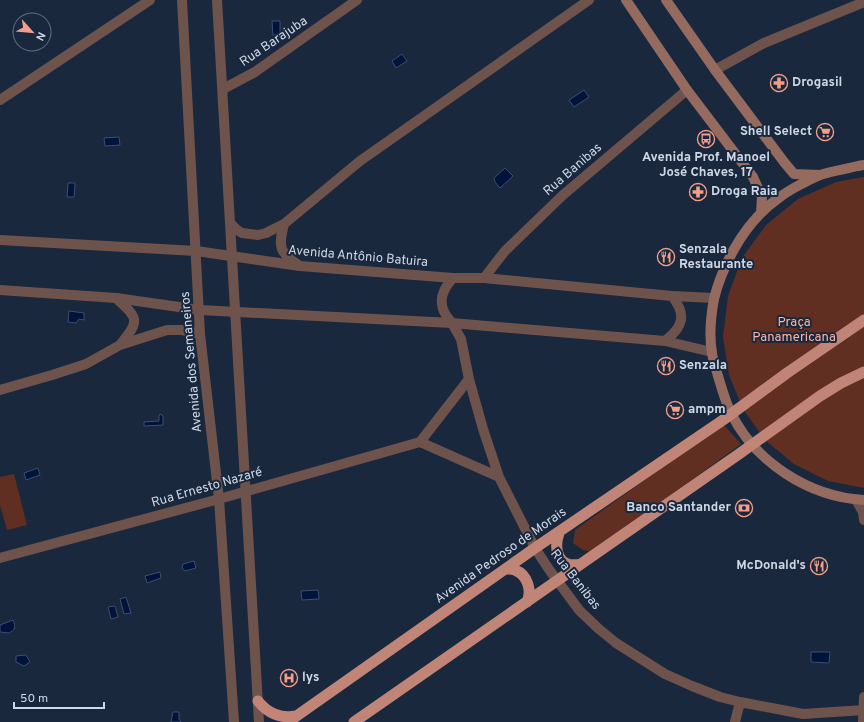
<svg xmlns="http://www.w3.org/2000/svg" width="864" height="722" font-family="Overpass,sans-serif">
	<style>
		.green { fill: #602f22 }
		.water { fill: #00133b; stroke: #3e4e6e }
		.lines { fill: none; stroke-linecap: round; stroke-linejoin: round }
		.minor { stroke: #6e534c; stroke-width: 10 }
		.tertiary { stroke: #6e534c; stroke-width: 10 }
		.secondary { stroke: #956b60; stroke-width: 10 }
		.trunk { stroke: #c08576; stroke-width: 11 }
		.labels { text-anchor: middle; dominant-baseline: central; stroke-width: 4; stroke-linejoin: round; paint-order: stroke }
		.street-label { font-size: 13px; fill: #cdd7e5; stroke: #1a283e }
		.poi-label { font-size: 13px; font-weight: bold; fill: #cdd7e5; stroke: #1a283e; text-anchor: start }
		.park-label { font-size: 13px; fill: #feb4a1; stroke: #1a283e }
	</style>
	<rect width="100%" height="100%" fill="#1a283e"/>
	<path class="green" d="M 864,177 L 864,488 L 828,481 L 794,464 L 765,440 L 743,409 L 729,375 L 723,337 L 728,296 L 742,258 L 766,225 L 798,199 L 836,182 Z
		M 723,424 L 741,444 L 593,552 L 583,550 L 573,543 L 575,530 Z
		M 14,474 L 27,525 L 7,530 L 0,505 L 0,477 Z"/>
	<path class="water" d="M 272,21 L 280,21 L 280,35 L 273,35 Z
		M 402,54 L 407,61 L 396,68 L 392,61 Z
		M 584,90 L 589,97 L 574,107 L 569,100 Z
		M 119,137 L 120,145 L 105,146 L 104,138 Z
		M 505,168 L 513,176 L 500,188 L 495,182 L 494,178 Z
		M 68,183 L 75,183 L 74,197 L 67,197 Z
		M 69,311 L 84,313 L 84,320 L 79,319 L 76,323 L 68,322 Z
		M 160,414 L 163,416 L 163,425 L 144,426 L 144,422 L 159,421 L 159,416 Z
		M 38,468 L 40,475 L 26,480 L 24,473 Z
		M 194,561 L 196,568 L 185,571 L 182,568 L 183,564 Z
		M 160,572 L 161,578 L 147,583 L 145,576 Z
		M 318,590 L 319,599 L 302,600 L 301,591 Z
		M 126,597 L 131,613 L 124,614 L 120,599 Z
		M 115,606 L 118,617 L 111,619 L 108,607 Z
		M 13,620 C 16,627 15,630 9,633 L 0,632 L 0,625 Z
		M 811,652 L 830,652 L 829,663 L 811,662 Z
		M 26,655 L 30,662 L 24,666 L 16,662 L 16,656 Z
		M 173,712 L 179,712 L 179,719 L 181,722 L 171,722 Z"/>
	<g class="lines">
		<path class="minor" d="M 182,0 L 200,334 L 219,499 L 234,722
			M 217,0 L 259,722
			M 715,70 L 764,43 L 864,2
			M 223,89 L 255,72 L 357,0
			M 0,100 L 150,0
			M 231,224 L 237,230 L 242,233 L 258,235 L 266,233 L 284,224 L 360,161 L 589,0
			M 284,224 C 278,247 279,253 300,266
			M 484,278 L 505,251 L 563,195 L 687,90
			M 116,298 C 139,319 140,320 120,345
			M 452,323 L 461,339 L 469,379 L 483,429 L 499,477 L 535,548 L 548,568 L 579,610 L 599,629 L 616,643 L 665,674 L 692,686 L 720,697 L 740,702 L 803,714 L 864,710
			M 0,390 L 52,375 L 86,364 L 120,345 L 167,330 L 182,330 L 200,334
			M 420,442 L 499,477
			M 856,500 L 863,512 L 864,520
			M 0,558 L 219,499 L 420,442 L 469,379
			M 735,722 L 740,702
			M 863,722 L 864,697"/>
		<path class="tertiary" d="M 0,240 L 196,251 L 300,266 L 453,278 L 484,278 L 672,296 L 714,298
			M 0,290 L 116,298 L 200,310 L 452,323 L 665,341 L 712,352
			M 452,323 C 437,307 439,293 453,278
			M 665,341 C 683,327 687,315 672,296"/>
		<path class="secondary" d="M 626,0 L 687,90 L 753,177 L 762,197 L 761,213
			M 666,0 L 715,70 L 784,162 L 794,174 L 820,175
			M 864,165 L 858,166 C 846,169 832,171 820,175 C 810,179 789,190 780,197 C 761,210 744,231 733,251 C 725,266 718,282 714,299 C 711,315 709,336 712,353 C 713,361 716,368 718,376 C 722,389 725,401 731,413 C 755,462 809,497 864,500"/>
		<path class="trunk" d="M 559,533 C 553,551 559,569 581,564
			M 506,569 C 509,569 513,569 515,570 C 528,575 532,591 527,602
			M 258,701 C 267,713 281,719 296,716
			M 288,722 L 535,548 L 723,420 L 787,373 L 864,320
			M 354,722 L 739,454 L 820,396 L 841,383 L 864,372"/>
	</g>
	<defs>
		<g id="pharmacy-ring" transform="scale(0.9)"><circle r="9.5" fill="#1a283e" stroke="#f49e88" stroke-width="1.5"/><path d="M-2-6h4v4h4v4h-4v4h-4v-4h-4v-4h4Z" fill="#f49e88"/></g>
		<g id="supermarket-ring" transform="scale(0.9)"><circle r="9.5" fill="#1a283e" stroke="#f49e88" stroke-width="1.5"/><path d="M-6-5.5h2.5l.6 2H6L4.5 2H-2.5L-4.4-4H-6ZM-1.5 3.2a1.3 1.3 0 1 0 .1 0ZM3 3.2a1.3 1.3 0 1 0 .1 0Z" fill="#f49e88"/></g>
		<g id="bus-ring" transform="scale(0.9)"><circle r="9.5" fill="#1a283e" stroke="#f49e88" stroke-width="1.5"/><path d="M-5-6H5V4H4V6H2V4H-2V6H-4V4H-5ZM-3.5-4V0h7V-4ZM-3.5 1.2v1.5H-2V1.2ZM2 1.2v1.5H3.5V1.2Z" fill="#f49e88"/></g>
		<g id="restaurant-ring" transform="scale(0.9)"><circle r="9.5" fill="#1a283e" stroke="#f49e88" stroke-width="1.5"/><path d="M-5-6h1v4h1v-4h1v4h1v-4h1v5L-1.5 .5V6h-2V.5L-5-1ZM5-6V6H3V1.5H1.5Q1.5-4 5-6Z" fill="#f49e88"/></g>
		<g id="bank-ring" transform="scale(0.9)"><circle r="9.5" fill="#1a283e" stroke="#f49e88" stroke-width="1.5"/><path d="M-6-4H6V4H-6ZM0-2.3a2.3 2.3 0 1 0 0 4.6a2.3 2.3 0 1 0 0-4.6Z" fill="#f49e88"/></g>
		<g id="hospital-ring" transform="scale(0.9)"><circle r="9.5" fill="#1a283e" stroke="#f49e88" stroke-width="1.5"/><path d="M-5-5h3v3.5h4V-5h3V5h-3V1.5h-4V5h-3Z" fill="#f49e88"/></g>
	</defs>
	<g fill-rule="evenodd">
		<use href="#pharmacy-ring" x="779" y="83"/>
		<use href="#supermarket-ring" x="825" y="132"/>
		<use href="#bus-ring" x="706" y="139"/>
		<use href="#pharmacy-ring" x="698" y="192"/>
		<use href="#restaurant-ring" x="666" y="257"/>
		<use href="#restaurant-ring" x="666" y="366"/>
		<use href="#supermarket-ring" x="675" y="410"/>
		<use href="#bank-ring" x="744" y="508"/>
		<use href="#restaurant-ring" x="819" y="566"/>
		<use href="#hospital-ring" x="289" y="678"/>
	</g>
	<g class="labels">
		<g class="street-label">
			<text transform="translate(274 42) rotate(-34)">Rua Barajuba</text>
			<text transform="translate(573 170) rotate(-41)">Rua Banibas</text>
			<text transform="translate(358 257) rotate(5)">Avenida Antônio Batuira</text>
			<text transform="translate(192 362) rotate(-95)">Avenida dos Semaneiros</text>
			<text transform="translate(207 488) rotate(-16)">Rua Ernesto Nazaré</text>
			<text transform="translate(501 556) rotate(-35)">Avenida Pedroso de Morais</text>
			<text transform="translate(575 580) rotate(52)">Rua Banibas</text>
		</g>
		<g class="poi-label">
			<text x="792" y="83">Drogasil</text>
			<text x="812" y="132" text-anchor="end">Shell Select</text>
			<text x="706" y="158" text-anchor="middle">Avenida Prof. Manoel<tspan x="706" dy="15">José Chaves, 17</tspan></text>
			<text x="711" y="192">Droga Raia</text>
			<text x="679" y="250">Senzala<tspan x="679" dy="15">Restaurante</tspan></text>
			<text x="679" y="366">Senzala</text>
			<text x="688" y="410">ampm</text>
			<text x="731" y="508" text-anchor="end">Banco Santander</text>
			<text x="806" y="566" text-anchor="end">McDonald's</text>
			<text x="302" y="678">lys</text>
		</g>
		<g class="park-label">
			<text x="794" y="323">Praça<tspan x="794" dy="15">Panamericana</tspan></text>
		</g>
	</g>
	<g transform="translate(32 32) rotate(117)"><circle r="19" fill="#1a283e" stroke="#626e81"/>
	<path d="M0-3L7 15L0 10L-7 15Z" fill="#f49e88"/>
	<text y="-6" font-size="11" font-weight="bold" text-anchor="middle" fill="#cdd7e5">N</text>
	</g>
	<path d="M14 702v6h90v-6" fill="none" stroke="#cdd7e5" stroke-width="2"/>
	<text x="20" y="702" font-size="12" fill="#cdd7e5" stroke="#1a283e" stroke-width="3" paint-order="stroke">50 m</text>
</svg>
